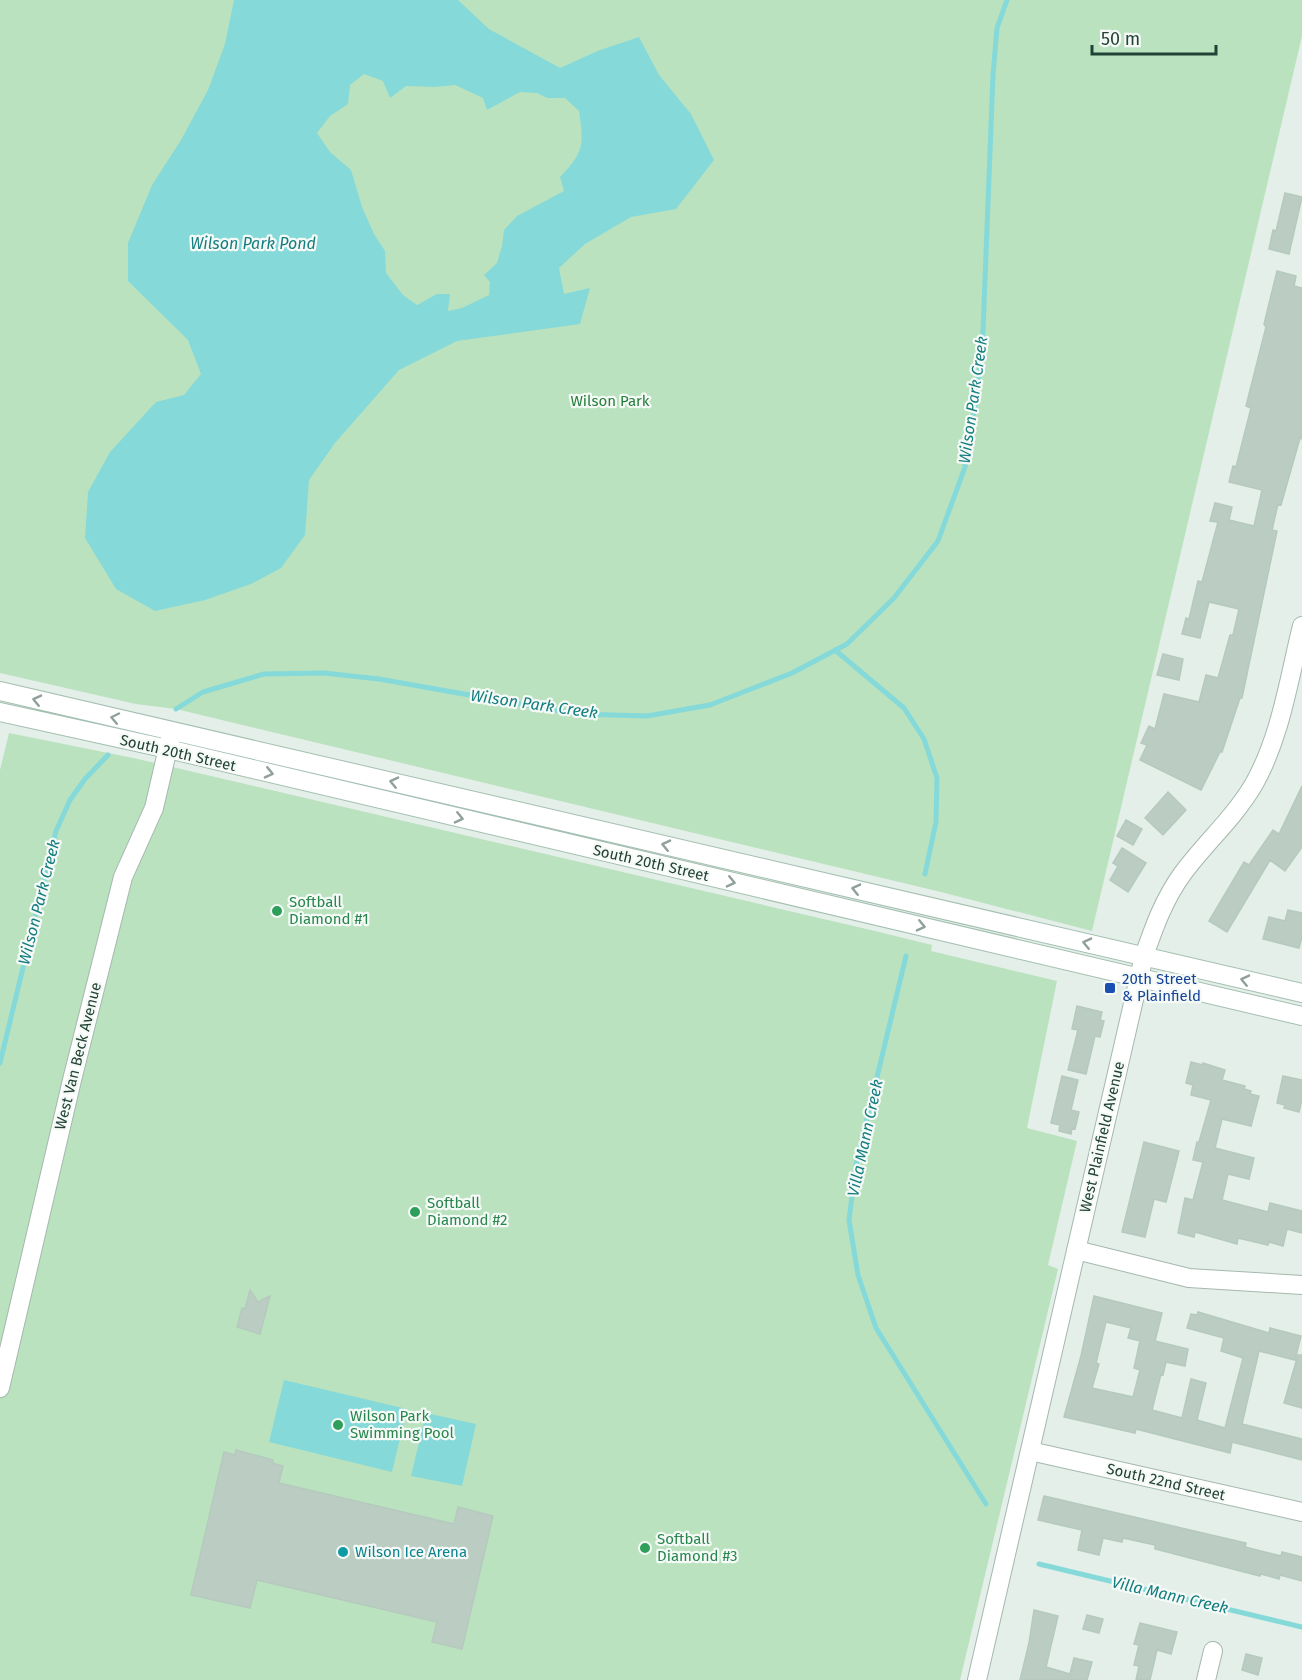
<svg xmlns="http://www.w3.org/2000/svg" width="1302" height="1680" font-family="'Fira Sans',sans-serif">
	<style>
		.green { fill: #bae2bf }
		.water { fill: #86d9d9; fill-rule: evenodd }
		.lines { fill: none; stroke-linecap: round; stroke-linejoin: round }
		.stream { stroke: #86d9d9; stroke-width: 5 }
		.building { fill: #bbcdc3; stroke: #b5c9be; stroke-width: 1.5; fill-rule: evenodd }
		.street-casing { stroke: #a5b8ae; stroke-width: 20 }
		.secondary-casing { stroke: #a3bfb1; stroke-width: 20 }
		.street { stroke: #fff; stroke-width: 18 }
		.secondary { stroke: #fff; stroke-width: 18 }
		.oneway { stroke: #90a09a }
		.leisure-dot { fill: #2e9e5b; stroke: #f5faf7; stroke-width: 2 }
		.transit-dot { fill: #1a4fb4; stroke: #f5faf7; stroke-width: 2 }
		.culture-dot { fill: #0f9aa8; stroke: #f5faf7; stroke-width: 2 }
		.labels { text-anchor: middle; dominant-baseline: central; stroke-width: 4.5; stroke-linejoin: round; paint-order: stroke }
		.park-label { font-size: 15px; fill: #267e3b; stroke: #f5faf7 }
		.street-label { font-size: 15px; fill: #214234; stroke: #f5faf7 }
		.leisure-label { font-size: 15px; fill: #27864d; stroke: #f5faf7; text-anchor: start }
		.transit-label { font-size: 15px; fill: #164399; stroke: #f5faf7; text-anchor: start }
		.culture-label { font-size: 15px; fill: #0d838f; stroke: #f5faf7; text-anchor: start }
		.water-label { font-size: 16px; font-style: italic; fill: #147d7f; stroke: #f5faf7 }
	</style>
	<rect width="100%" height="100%" fill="#e3efe8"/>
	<path class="green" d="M 0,0 L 1302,0 L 1302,36 L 1092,931 L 941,892 L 176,709 L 136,704 L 0,673 Z
		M 9,733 L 138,759 L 875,931 L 932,945 L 931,951 L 1057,981 L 1027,1128 L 1077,1141 L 1048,1265 L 1058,1269 L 960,1680 L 0,1680 L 0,770 Z"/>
	<path class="water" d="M 234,0 L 458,0 L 489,29 L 560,68 L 600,50 L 639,37 L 659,75 L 691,114 L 714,160 L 676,209 L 631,217 L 585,244 L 559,268 L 564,294 L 590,288 L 580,324 L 457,341 L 399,370 L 335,443 L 309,480 L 305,535 L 281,568 L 251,584 L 205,600 L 155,611 L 116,589 L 85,538 L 88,492 L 110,452 L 156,402 L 184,395 L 201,374 L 188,340 L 128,281 L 128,243 L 152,185 L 181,140 L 208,90 L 225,44 ZM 364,74 L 383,81 L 390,98 L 406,86 L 435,87 L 455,85 L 483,98 L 487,110 L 520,92 L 537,93 L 547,98 L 565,98 L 579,111 C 584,145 584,152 560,177 L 564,191 L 517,216 L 504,230 L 502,246 L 497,263 L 484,275 L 490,282 L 489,295 L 462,308 L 448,311 L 450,294 L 437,294 L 417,305 L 403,295 L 386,273 L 385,251 L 374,234 L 362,207 L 351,170 L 330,152 L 317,133 L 330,116 L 348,104 L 350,85 Z
		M 284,1380 L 407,1409 L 392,1472 L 269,1442 Z
		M 426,1413 L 476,1424 L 462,1486 L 411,1476 Z"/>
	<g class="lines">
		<path class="stream" d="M 835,650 L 904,708 L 924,739 L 937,778 L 936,822 L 925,874
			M 176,709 L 203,692 L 264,674 L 324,673 L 379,679 L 577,714 L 647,716 L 710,705 L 792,673 L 847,644 L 894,598 L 938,541 L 965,467 L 977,393 L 983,331 L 993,75 L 997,28 L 1007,0
			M 906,956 L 856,1165 L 849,1220 L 858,1275 L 876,1328 L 986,1504
			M 0,1063 L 56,831 L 70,800 L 85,779 L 108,755
			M 1039,1564 L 1302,1627"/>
	</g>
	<path class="building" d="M 1285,193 L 1302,197 L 1289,254 L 1269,249 L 1273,230 L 1276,231 Z
		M 1277,271 L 1296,276 L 1294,286 L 1302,288 L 1302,439 L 1300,438 L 1281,505 L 1278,504 L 1272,530 L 1277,531 L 1242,698 L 1240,698 L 1222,752 L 1220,752 L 1201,790 L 1140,760 L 1147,745 L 1141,743 L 1149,726 L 1155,729 L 1164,694 L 1199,702 L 1206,675 L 1218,678 L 1230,635 L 1233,635 L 1239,609 L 1209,602 L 1200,638 L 1182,634 L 1186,618 L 1189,619 L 1198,581 L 1202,582 L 1218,522 L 1210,521 L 1215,503 L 1232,507 L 1229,520 L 1254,526 L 1262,490 L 1229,482 L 1233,466 L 1236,467 L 1251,408 L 1246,406 L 1266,327 L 1264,324 Z
		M 1163,654 L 1183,659 L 1179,680 L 1157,675 Z
		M 1302,786 L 1302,847 L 1285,871 L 1270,860 L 1227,932 L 1209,921 L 1244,862 L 1249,865 L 1273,830 L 1279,834 Z
		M 1168,792 L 1186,810 L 1163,835 L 1145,818 Z
		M 1126,820 L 1142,829 L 1133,845 L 1117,836 Z
		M 1122,848 L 1146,863 L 1128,892 L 1110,880 L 1118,866 L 1113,863 Z
		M 1288,910 L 1302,913 L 1302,937 L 1299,948 L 1263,939 L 1269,917 L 1285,921 Z
		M 1077,1006 L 1102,1012 L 1100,1020 L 1104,1021 L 1100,1037 L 1095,1036 L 1086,1074 L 1068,1070 L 1078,1030 L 1072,1029 Z
		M 1191,1062 L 1203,1065 L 1203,1063 L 1225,1070 L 1222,1080 L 1245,1086 L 1244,1089 L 1251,1091 L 1250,1094 L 1259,1096 L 1251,1126 L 1222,1119 L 1215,1148 L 1254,1158 L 1249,1179 L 1228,1174 L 1222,1200 L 1268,1212 L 1270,1203 L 1302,1211 L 1302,1233 L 1287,1229 L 1283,1246 L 1269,1242 L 1268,1245 L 1238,1238 L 1237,1244 L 1195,1232 L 1194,1237 L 1178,1233 L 1185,1198 L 1193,1200 L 1203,1162 L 1193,1160 L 1197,1142 L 1199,1142 L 1211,1100 L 1191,1095 L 1193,1085 L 1186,1083 Z
		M 1062,1076 L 1078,1080 L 1071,1110 L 1079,1112 L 1075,1129 L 1072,1128 L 1071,1134 L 1059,1131 L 1060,1125 L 1051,1123 Z
		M 1283,1076 L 1302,1080 L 1302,1099 L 1299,1112 L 1284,1108 L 1285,1105 L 1277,1103 Z
		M 1144,1142 L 1179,1151 L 1166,1202 L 1154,1199 L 1145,1237 L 1122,1232 Z
		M 250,1290 L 258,1302 L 270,1296 L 260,1334 L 237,1327 L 242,1308 L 245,1309 Z
		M 1094,1296 L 1162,1313 L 1155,1341 L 1188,1349 L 1185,1366 L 1166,1362 L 1163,1375 L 1161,1374 L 1152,1410 L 1182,1418 L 1191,1379 L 1206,1383 L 1197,1420 L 1225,1428 L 1243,1358 L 1221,1351 L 1224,1338 L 1187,1328 L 1191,1314 L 1197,1315 L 1198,1312 L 1269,1333 L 1270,1328 L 1301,1336 L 1295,1360 L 1259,1351 L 1242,1424 L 1302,1439 L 1302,1460 L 1232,1442 L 1230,1453 L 1136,1429 L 1135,1433 L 1064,1417 L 1081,1356 ZM 1106,1322 L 1131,1328 L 1128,1338 L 1140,1341 L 1134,1368 L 1140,1370 L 1133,1397 L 1092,1388 L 1099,1364 L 1096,1363 Z
		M 1298,1355 L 1302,1355 L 1302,1408 L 1284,1403 Z
		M 236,1450 L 273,1460 L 272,1463 L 283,1466 L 279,1483 L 454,1524 L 458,1507 L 493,1516 L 462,1649 L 432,1642 L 437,1622 L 257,1580 L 250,1608 L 191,1595 L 224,1452 L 235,1455 Z
		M 1044,1496 L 1246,1543 L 1245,1547 L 1281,1556 L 1282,1552 L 1302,1557 L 1302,1581 L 1280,1575 L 1279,1579 L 1261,1574 L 1260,1576 L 1155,1549 L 1155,1545 L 1123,1538 L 1122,1542 L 1103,1538 L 1099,1555 L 1078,1550 L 1082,1530 L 1038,1520 Z
		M 1034,1610 L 1058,1616 L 1046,1667 L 1070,1674 L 1074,1658 L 1092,1662 L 1087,1680 L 1020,1680 L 1029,1643 Z
		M 1087,1615 L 1103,1619 L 1099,1633 L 1083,1629 Z
		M 1140,1623 L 1177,1632 L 1171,1654 L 1157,1650 L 1150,1680 L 1136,1680 L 1139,1666 L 1134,1665 L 1139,1645 L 1134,1644 Z
		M 1246,1654 L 1262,1658 L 1258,1675 L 1242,1670 Z"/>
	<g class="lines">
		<g class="street-casing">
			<path id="street" d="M 1076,1250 L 1189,1278 L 1302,1285
				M 0,1388 L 72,1080 L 123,877 L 154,808 L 171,735
				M 1030,1451 L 1302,1512
				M 977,1680 L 1144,956 C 1154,927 1164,899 1183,873 C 1206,842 1234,818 1254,784 C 1281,736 1289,678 1302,626
				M 1206,1680 L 1213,1651"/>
		</g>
		<g class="secondary-casing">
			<path id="secondary" d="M 0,691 L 1302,993
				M 0,712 L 168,749 L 1302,1016"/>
		</g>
		<use href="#street" class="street"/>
		<use href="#secondary" class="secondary"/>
	</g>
	<defs><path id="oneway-chevron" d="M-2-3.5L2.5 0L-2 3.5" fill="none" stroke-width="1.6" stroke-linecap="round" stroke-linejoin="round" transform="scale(1.5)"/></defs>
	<g class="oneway">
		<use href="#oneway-chevron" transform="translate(37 700) rotate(-167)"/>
		<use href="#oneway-chevron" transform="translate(115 718) rotate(-168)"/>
		<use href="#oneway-chevron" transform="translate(269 773) rotate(13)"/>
		<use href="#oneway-chevron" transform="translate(394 782) rotate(-167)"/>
		<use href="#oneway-chevron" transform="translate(459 818) rotate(13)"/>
		<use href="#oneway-chevron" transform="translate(666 845) rotate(-167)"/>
		<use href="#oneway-chevron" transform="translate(731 882) rotate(13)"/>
		<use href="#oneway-chevron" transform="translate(856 889) rotate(-167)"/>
		<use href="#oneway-chevron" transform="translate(921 926) rotate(13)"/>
		<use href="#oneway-chevron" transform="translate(1087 943) rotate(-167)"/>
		<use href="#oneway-chevron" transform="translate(1245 980) rotate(-167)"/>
	</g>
	<g class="leisure-dot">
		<circle cx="277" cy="911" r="6"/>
		<circle cx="415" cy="1212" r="6"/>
		<circle cx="338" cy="1425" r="6"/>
		<circle cx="645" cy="1548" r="6"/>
	</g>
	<rect class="transit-dot" x="1104" y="982" width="12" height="12" rx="3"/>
	<circle class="culture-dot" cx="343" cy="1552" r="6"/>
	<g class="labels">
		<g class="park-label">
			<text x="610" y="401">Wilson Park</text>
		</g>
		<g class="street-label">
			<text transform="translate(178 753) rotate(13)">South 20th Street</text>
			<text transform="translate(651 863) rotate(13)">South 20th Street</text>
			<text transform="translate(78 1056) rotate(-76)">West Van Beck Avenue</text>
			<text transform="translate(1102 1137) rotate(-77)">West Plainfield Avenue</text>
			<text transform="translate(1166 1482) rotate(13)">South 22nd Street</text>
		</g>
		<g class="leisure-label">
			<text x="289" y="902">Softball<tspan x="289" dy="17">Diamond #1</tspan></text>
			<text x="427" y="1203">Softball<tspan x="427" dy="17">Diamond #2</tspan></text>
			<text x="350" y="1416">Wilson Park<tspan x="350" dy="17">Swimming Pool</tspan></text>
			<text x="657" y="1539">Softball<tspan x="657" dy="17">Diamond #3</tspan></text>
		</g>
		<g class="transit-label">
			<text x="1122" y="979">20th Street<tspan x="1122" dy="17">&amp; Plainfield</tspan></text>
		</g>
		<g class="culture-label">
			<text x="355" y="1552">Wilson Ice Arena</text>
		</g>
		<g class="water-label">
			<text x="253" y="243">Wilson Park Pond</text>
			<text transform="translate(973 400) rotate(-82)">Wilson Park Creek</text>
			<text transform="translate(534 704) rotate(8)">Wilson Park Creek</text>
			<text transform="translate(39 902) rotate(-76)">Wilson Park Creek</text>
			<text transform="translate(865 1138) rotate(-78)">Villa Mann Creek</text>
			<text transform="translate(1170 1595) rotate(13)">Villa Mann Creek</text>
		</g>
	</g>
	<path d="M1092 45v9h124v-9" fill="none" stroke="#214234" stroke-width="3"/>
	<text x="1101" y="45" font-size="18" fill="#214234" stroke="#f5faf7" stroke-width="4.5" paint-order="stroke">50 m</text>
</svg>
